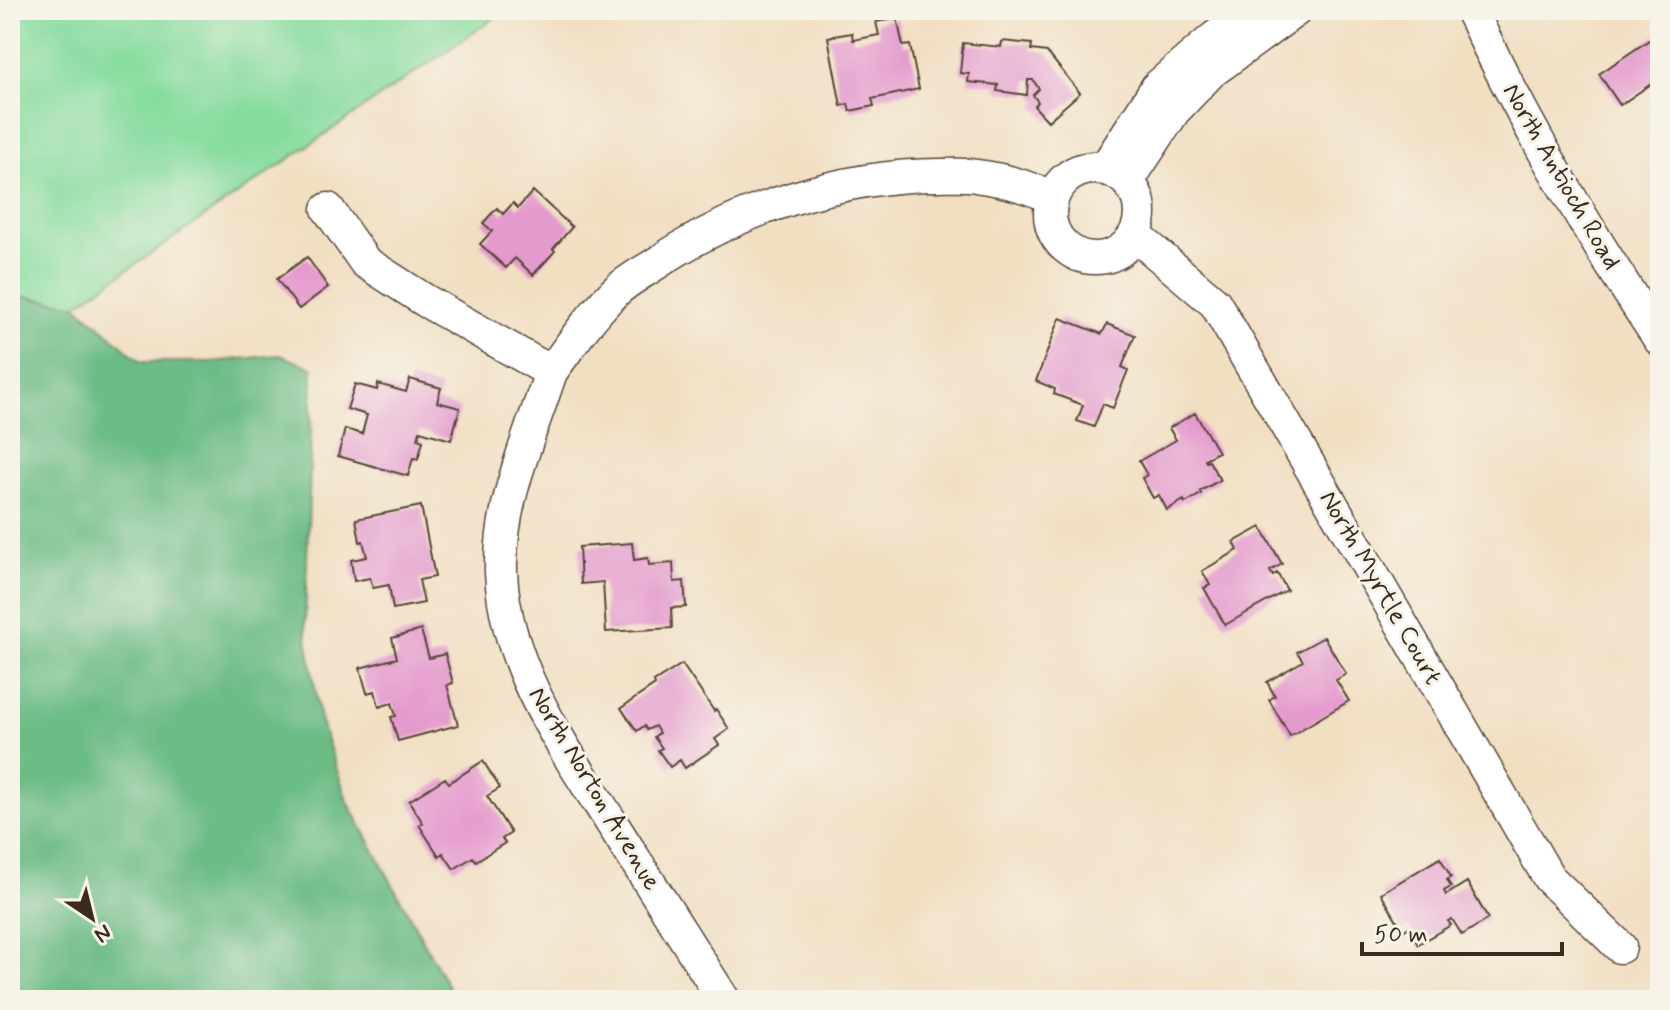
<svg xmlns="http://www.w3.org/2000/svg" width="1670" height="1010" font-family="Mynerve,sans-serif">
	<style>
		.green { fill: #86dc9f; stroke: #60835e; stroke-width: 2 }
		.forest { fill: #6cbc86; stroke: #547352; stroke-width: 2 }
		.building { fill: #e49acd }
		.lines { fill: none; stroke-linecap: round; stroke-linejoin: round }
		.minor-casing { stroke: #564537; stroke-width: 35 }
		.minor { stroke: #fff; stroke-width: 32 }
		.labels { text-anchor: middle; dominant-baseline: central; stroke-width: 6; stroke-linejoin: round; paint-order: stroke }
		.street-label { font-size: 26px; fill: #3b2a1e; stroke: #f7f3e8 }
	</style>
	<rect width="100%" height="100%" fill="#f7f3e8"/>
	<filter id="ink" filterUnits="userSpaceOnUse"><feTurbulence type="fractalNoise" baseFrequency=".0125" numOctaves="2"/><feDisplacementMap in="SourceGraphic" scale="16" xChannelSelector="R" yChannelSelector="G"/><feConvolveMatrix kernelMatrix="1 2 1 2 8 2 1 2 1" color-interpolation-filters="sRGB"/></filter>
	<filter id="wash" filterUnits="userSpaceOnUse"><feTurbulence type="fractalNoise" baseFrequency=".006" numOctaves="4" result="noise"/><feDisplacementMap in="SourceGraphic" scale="32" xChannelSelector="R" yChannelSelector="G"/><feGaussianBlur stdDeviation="1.8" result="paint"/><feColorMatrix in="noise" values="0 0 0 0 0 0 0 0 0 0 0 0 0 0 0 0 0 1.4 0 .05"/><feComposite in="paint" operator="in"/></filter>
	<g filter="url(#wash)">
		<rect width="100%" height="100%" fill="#f1dfc2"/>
		<path class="green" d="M 10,10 L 506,10 L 76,305 L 19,296 L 10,312 Z"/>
		<path class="forest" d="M 19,296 L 76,305 L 141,362 L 211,362 L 280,355 L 313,368 L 305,625 L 320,720 L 347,800 L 455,1000 L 10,1000 L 10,312 Z"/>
		<g id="blocks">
			<path class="building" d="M 897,18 L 903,46 L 910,45 L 919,89 L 872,99 L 874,106 L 850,111 L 848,104 L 841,106 L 828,37 L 852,33 L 853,40 L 879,35 L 876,22 Z
				M 1655,36 L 1660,44 L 1660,78 L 1620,105 L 1599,74 Z
				M 1002,41 L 1032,44 L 1031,50 L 1047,52 L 1080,93 L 1048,121 L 1034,106 L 1038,102 L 1033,95 L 1039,89 L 1033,80 L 1028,80 L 1027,95 L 997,91 L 998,85 L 968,82 L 969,74 L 960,73 L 963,43 L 1001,47 Z
				M 533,191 L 572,227 L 553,249 L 555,251 L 533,275 L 515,258 L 506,268 L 480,244 L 492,231 L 483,223 L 497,208 L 503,214 L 513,203 L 518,208 Z
				M 307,257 L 328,287 L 299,309 L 277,279 Z
				M 1060,318 L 1102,334 L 1107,324 L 1135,335 L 1122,367 L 1128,370 L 1113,408 L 1103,404 L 1094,427 L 1077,421 L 1083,405 L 1054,394 L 1055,389 L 1036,381 Z
				M 410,379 L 441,388 L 437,402 L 460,408 L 451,440 L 420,431 L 418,439 L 423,441 L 418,459 L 413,458 L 408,476 L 338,456 L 345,429 L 362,434 L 367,415 L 347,409 L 355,384 L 377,390 L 378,384 L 406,392 Z
				M 1195,413 L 1218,452 L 1205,459 L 1206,462 L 1209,461 L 1220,480 L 1200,491 L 1201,494 L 1185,503 L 1184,500 L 1167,510 L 1159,495 L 1153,498 L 1142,478 L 1147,475 L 1139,461 L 1176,440 L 1169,428 Z
				M 421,506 L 435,577 L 419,580 L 424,603 L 393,609 L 389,585 L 373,588 L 370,578 L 354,581 L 351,560 L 367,557 L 363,541 L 360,542 L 356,519 Z
				M 1261,527 L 1282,564 L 1270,571 L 1273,576 L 1277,573 L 1287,590 L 1225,625 L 1204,588 L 1210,585 L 1202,571 L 1238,550 L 1234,542 Z
				M 632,543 L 634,560 L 648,558 L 649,565 L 673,563 L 674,582 L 684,581 L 686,607 L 671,608 L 672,628 L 606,632 L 603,582 L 581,584 L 579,547 Z
				M 421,630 L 429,658 L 445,654 L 453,683 L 447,685 L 458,725 L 398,741 L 391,717 L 396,716 L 392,703 L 379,707 L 375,691 L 367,693 L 360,668 L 397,658 L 392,638 Z
				M 1324,637 L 1346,674 L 1336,680 L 1349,701 L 1290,736 L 1269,700 L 1275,696 L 1267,682 L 1303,661 L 1297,652 Z
				M 682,664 L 714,711 L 716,709 L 729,729 L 715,739 L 719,745 L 685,768 L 680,760 L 670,767 L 658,750 L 662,748 L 654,737 L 659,733 L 655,726 L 647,730 L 644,726 L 637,731 L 621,708 L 655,685 L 654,682 Z
				M 483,761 L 500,788 L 487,796 L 511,833 L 502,839 L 505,843 L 476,861 L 473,857 L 454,869 L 443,853 L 439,856 L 419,825 L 423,823 L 409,801 L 445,778 L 449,783 Z
				M 1440,858 L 1451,877 L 1447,880 L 1451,887 L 1444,891 L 1446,895 L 1467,882 L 1488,919 L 1462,935 L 1452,919 L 1448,921 L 1451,925 L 1418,944 L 1409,927 L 1403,931 L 1381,893 Z"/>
		</g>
	</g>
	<g filter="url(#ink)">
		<use href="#blocks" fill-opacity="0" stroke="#564537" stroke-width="2"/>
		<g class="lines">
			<g class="minor-casing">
				<path id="minor" d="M 1471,10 C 1525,125 1589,234 1660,340
					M 1106,167 L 1157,87 L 1214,38 L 1251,10
					M1050 213a45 45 0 1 1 90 0a45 45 0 1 1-90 0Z
					M 1128,181 L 1174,111 L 1211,72 L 1296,10
					M 328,209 L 365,262 L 426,301 L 551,372 C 530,436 499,503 501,572 C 505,667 564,748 613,825 C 650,883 687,942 724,1000
					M 1135,235 L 1215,303 L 1549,878 L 1620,947
					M 551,372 C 570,346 589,318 612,295 C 624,282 642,273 657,263 C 736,209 843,175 939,175 C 951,175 964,174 976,176 C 1001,179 1029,187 1052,197"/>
			</g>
			<use href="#minor" class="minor"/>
		</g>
	</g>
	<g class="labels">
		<g class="street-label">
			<text transform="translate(1561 177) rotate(60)">North Antioch Road</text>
			<text transform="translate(1380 588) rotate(60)">North Myrtle Court</text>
			<text transform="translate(594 789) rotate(59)">North Norton Avenue</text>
		</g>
	</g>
	<rect width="1670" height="1010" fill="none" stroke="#f7f3e8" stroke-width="40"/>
	<g transform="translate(92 918) rotate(145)" stroke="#f7f3e8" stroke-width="6" paint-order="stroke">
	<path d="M0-6L14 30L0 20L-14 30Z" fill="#3b2a1e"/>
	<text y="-12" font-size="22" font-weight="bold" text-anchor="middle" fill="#3b2a1e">N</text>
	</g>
	<path d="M1362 942v12h200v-12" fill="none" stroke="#3b2a1e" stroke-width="4"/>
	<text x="1374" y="942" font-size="24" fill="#3b2a1e" stroke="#f7f3e8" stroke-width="6" paint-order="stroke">50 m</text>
</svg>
